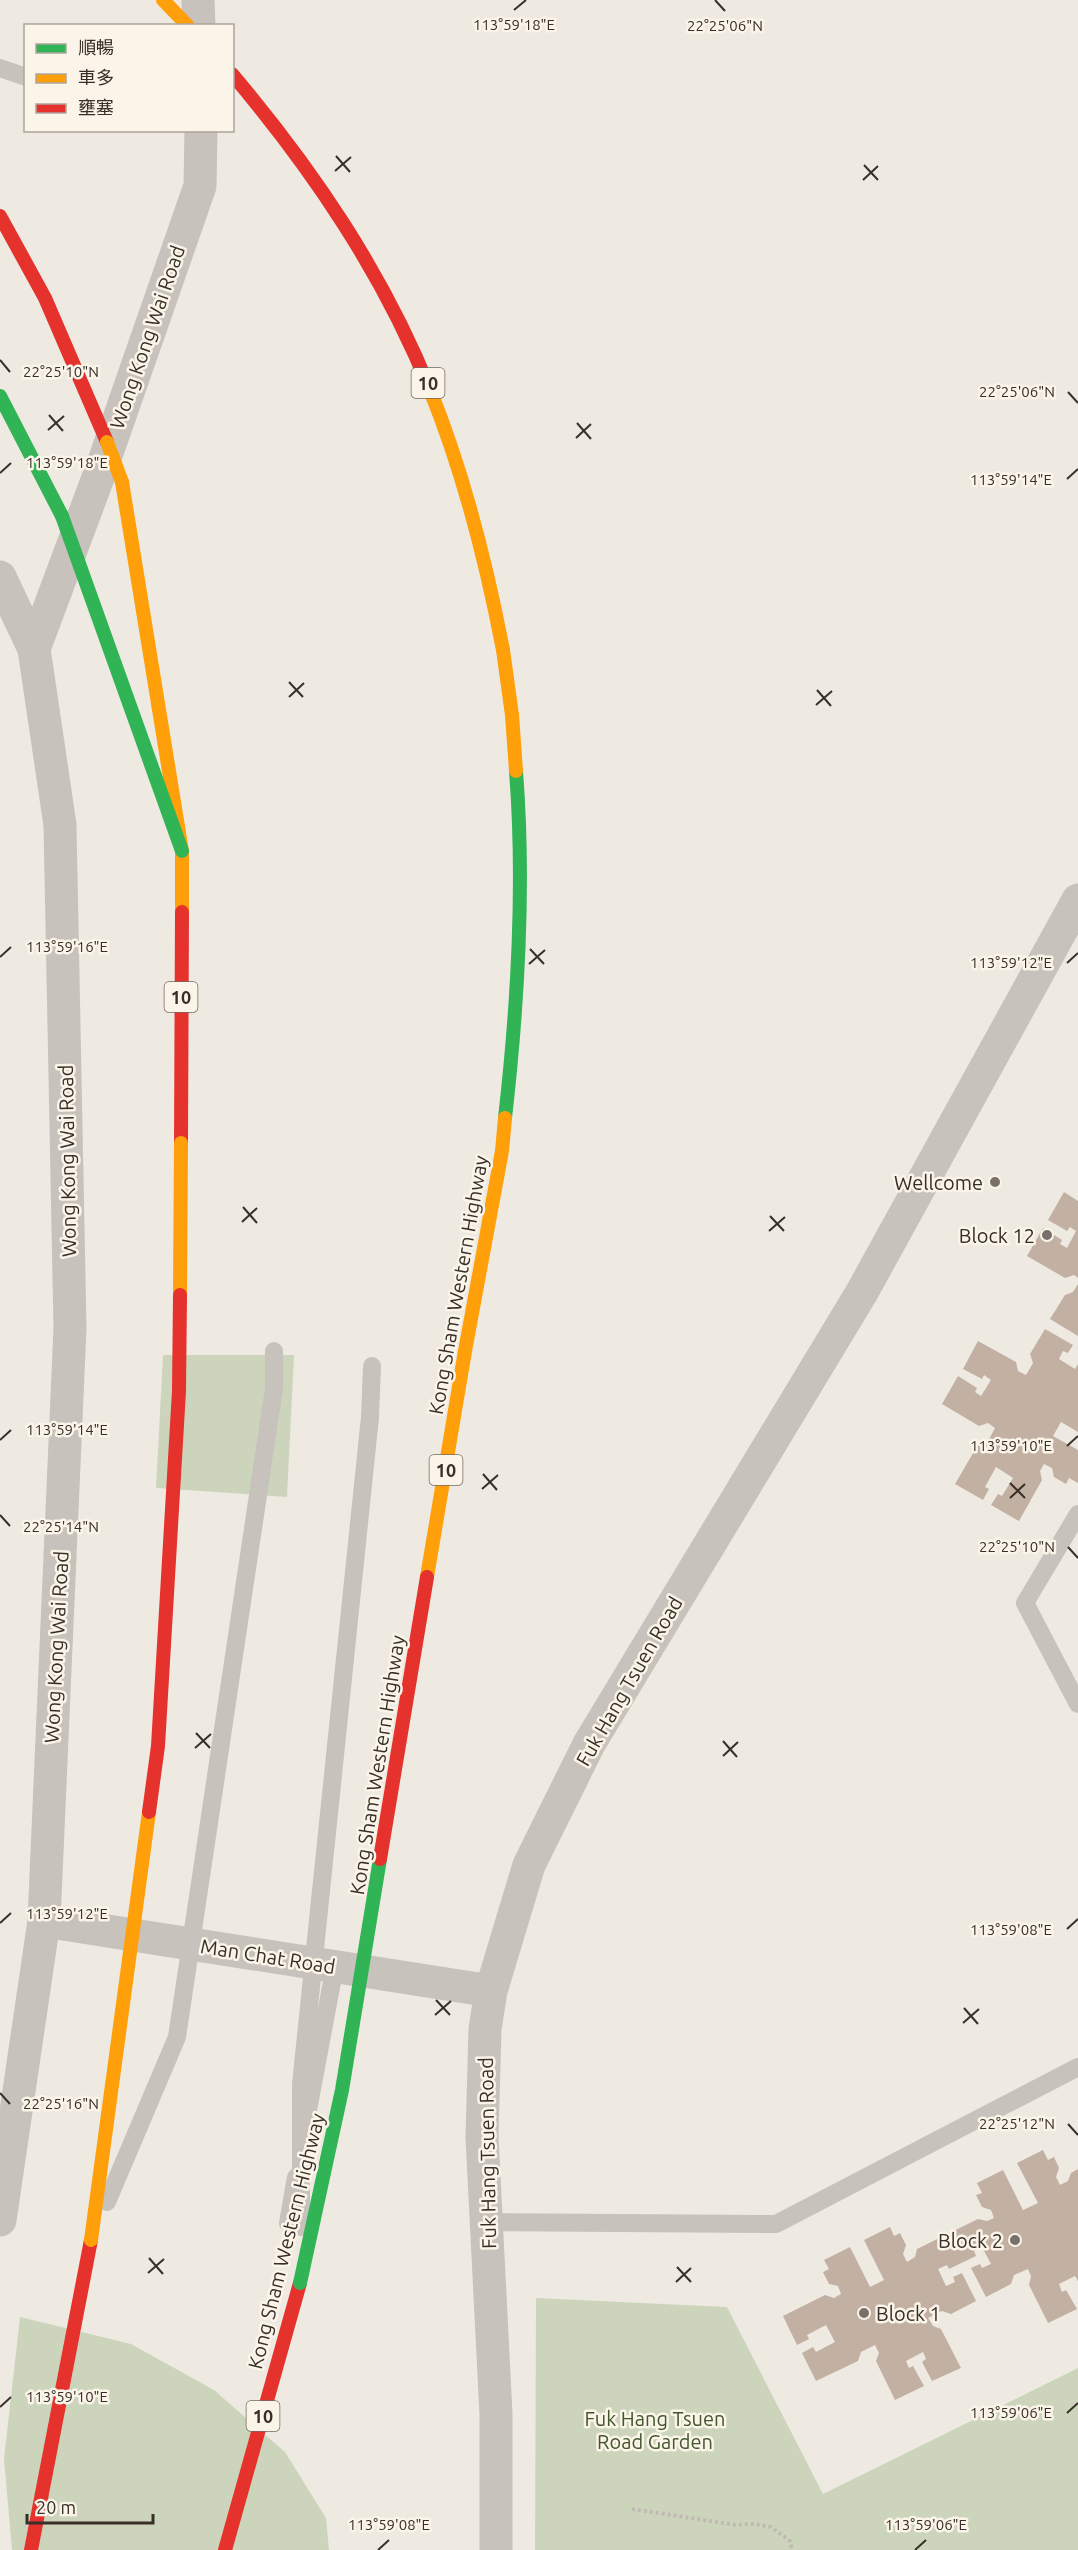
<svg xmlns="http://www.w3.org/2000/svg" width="1078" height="2550" font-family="Ubuntu,'Noto Sans TC',sans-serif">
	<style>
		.green { fill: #ccd5bc }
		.building { fill: #c2b0a3 }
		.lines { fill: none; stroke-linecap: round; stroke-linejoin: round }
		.path { stroke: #c0bab3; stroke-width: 4; stroke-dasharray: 3 3; stroke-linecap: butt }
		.lane { stroke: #c7c2bb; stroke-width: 18 }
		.street { stroke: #c7c2bb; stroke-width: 33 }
		.fast { stroke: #30b455; stroke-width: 14 }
		.slow { stroke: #ff9f0a; stroke-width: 14 }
		.jam { stroke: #e5322d; stroke-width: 14 }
		.lane-bridge { stroke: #c7c2bb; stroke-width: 18 }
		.fast-bridge { stroke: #30b455; stroke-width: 14 }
		.slow-bridge { stroke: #ff9f0a; stroke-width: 14 }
		.jam-bridge { stroke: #e5322d; stroke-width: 14 }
		.ticks { fill: none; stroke: #382f28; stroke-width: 2 }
		.poi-dot { fill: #787069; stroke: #faf4e9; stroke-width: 2 }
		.labels { text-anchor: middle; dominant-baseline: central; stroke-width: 5; stroke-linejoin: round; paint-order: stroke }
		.shield { fill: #faf4e9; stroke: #726a62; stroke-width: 1.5 }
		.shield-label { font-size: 18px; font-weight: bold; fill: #382f28 }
		.street-label { font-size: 20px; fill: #382f28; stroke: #faf4e9 }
		.poi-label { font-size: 20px; fill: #382f28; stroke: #faf4e9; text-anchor: end }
		.park-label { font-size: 20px; fill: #42582b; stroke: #faf4e9 }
		.ticks-label { font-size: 15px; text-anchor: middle; fill: #382f28; stroke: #faf4e9; stroke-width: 5; stroke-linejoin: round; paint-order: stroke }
	</style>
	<rect width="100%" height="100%" fill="#eeeae2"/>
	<path class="green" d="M 163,1355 L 294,1355 L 287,1497 L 156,1488 Z
		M 536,2298 L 727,2307 L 823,2494 L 1078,2368 L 1078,2550 L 535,2550 Z
		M 20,2317 L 131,2344 L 214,2390 L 285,2452 L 326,2518 L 329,2550 L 12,2550 L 4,2459 Z"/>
	<path class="building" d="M 1064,1192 L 1078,1201 L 1078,1278 L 1074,1275 L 1065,1278 L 1027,1256 L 1043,1228 L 1062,1240 L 1060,1244 L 1067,1248 L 1076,1231 L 1070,1227 L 1067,1231 L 1048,1220 Z
		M 1078,1284 L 1078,1336 L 1050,1319 L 1065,1295 L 1073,1292 Z
		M 1045,1329 L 1073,1345 L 1068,1353 L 1063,1351 L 1059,1359 L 1075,1369 L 1078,1364 L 1078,1432 L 1061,1422 L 1053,1436 L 1078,1450 L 1078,1483 L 1069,1478 L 1066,1484 L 1054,1477 L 1052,1468 L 1044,1464 L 1040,1471 L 1042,1480 L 1019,1521 L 991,1505 L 998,1494 L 1002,1496 L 1013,1478 L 996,1467 L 985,1487 L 989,1489 L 983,1500 L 955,1484 L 979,1443 L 988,1441 L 995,1428 L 988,1423 L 979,1426 L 942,1404 L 958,1376 L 977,1388 L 975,1392 L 981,1396 L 991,1380 L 984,1375 L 982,1379 L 963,1369 L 978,1341 L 1016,1362 L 1018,1371 L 1026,1375 L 1033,1363 L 1030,1354 Z
		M 1043,2150 L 1048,2160 L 1054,2157 L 1059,2168 L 1056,2177 L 1060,2185 L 1068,2181 L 1071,2173 L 1078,2169 L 1078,2281 L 1075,2276 L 1059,2284 L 1062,2292 L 1066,2290 L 1077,2309 L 1048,2323 L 1029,2285 L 1031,2276 L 1028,2269 L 1014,2275 L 1011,2284 L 986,2297 L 971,2268 L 980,2264 L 982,2268 L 991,2264 L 982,2247 L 974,2251 L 976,2256 L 949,2269 L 947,2265 L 938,2269 L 946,2286 L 955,2282 L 953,2277 L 962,2273 L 976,2301 L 951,2314 L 942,2311 L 928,2318 L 933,2326 L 941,2329 L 961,2368 L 932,2381 L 922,2362 L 926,2359 L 923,2352 L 906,2361 L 909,2368 L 913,2366 L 924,2386 L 895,2400 L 876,2361 L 879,2353 L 875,2345 L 861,2352 L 858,2361 L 816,2381 L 802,2353 L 813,2347 L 816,2352 L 835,2342 L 826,2325 L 807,2335 L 809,2339 L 797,2345 L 783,2316 L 825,2295 L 834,2298 L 841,2294 L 838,2286 L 829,2284 L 823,2272 L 829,2269 L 824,2260 L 850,2247 L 870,2287 L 884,2280 L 864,2240 L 890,2227 L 894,2236 L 900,2233 L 906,2245 L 903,2254 L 907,2262 L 915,2257 L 917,2249 L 978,2219 L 987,2221 L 994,2218 L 991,2210 L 982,2207 L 976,2195 L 982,2193 L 977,2183 L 1003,2170 L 1023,2210 L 1038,2203 L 1017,2163 Z"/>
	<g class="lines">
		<path class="path" d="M 632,2509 L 736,2525 L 754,2524 L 771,2527 L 790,2541 L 792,2550"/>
		<path class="lane" d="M 0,68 L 26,77
			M 274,1388 L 274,1351
			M 370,1417 L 372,1366
			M 1078,1514 L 1025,1603 L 1078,1704
			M 305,2126 L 335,1966
			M 486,2222 L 776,2224 L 1078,2067
			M 288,2223 L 296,2177"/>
		<path class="street" d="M 198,0 L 199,26
			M 0,577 L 34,649
			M 44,1921 L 491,1991
			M 0,2220 L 44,1921 L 70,1328 L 60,825 L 34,649 L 102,467 L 200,186 L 201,130
			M 496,2550 L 496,2414 L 482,2137 L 485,2029 L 491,1991 L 529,1865 L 589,1744 L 862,1292 L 1078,900"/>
		<path class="fast" d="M 0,396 L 62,516"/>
		<path class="slow" d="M 163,0 L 188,26
			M 430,390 C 464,474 486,561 503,650
			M 122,482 L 182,851 L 182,912"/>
		<path class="jam" d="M 232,74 C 313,170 383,273 430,390
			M 0,216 L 45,298 L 107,442
			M 181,1143 L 182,912
			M 31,2550 L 91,2240
			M 225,2550 L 300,2283"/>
		<path class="lane-bridge" d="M 107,2202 L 177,2037 L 274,1388
			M 301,2227 L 301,2084 L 370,1417"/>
		<path class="fast-bridge" d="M 62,516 L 182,851
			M 505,1118 C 518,1004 525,886 516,771
			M 300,2283 L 342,2090 L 380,1859"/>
		<path class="slow-bridge" d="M 107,442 L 122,482
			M 503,650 L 512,715 L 516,771
			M 180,1295 L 181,1143
			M 427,1577 L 465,1351 L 502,1151 L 505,1118
			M 91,2240 L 149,1812"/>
		<path class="jam-bridge" d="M 149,1812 L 158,1746 L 179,1391 L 180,1295
			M 380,1859 L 427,1577"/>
	</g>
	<path class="ticks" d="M 715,0 L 725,11M 514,10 L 526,0M 336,156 L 350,172M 864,165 L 878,180M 335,171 L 351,157M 863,180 L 878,166M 0,360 L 10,372M 1068,392 L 1078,403M 49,415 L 63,431M 577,423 L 591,439M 48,430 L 64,416M 576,438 L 591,424M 0,473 L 11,463M 1067,479 L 1078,469M 289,682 L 303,697M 817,690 L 831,706M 289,697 L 304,683M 816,705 L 832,691M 530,949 L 544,964M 0,957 L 11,947M 1067,963 L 1078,953M 529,964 L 545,950M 243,1207 L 257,1223M 770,1216 L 784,1231M 242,1222 L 257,1208M 769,1231 L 785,1217M 0,1440 L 11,1430M 1067,1446 L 1078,1436M 483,1474 L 497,1490M 1010,1483 L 1025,1498M 482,1489 L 498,1475M 1010,1498 L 1025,1484M 0,1515 L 10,1526M 1068,1547 L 1078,1558M 196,1733 L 210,1748M 723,1741 L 737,1757M 195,1748 L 211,1734M 723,1756 L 738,1742M 0,1923 L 11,1913M 1067,1929 L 1078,1919M 436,2000 L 450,2015M 964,2008 L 978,2024M 435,2015 L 451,2001M 963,2023 L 979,2009M 0,2093 L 10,2104M 1068,2124 L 1078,2135M 149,2258 L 163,2274M 677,2267 L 691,2282M 148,2273 L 164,2259M 676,2282 L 691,2268M 0,2407 L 11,2397M 1067,2413 L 1078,2403M 378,2550 L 389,2540M 915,2550 L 926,2540"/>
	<g class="poi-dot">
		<circle cx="995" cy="1182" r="6"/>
		<circle cx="1047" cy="1235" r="6"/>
		<circle cx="1015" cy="2240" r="6"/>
		<circle cx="864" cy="2313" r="6"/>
	</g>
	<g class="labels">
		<g class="shield">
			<rect x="411.5" y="368" width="33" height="30" rx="4.5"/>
			<rect x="164.5" y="982" width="33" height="30" rx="4.5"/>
			<rect x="429.5" y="1455" width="33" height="30" rx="4.5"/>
			<rect x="246.5" y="2401" width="33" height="30" rx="4.5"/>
		</g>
		<g class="shield-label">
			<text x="428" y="383">10</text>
			<text x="181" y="997">10</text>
			<text x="446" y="1470">10</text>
			<text x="263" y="2416">10</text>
		</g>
		<g class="street-label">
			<text transform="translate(147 337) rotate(-71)">Wong Kong Wai Road</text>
			<text transform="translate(67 1161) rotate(-91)">Wong Kong Wai Road</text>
			<text transform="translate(458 1285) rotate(-80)">Kong Sham Western Highway</text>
			<text transform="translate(56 1647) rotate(-87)">Wong Kong Wai Road</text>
			<text transform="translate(629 1681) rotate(-60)">Fuk Hang Tsuen Road</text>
			<text transform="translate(377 1765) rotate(-81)">Kong Sham Western Highway</text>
			<text transform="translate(268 1956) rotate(9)">Man Chat Road</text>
			<text transform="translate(487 2153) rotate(-91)">Fuk Hang Tsuen Road</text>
			<text transform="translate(286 2241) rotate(-76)">Kong Sham Western Highway</text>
		</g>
		<g class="poi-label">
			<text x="983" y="1182">Wellcome</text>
			<text x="1035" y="1235">Block 12</text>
			<text x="1003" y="2240">Block 2</text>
			<text x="876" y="2313" text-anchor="start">Block 1</text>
		</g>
		<g class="park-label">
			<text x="655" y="2418">Fuk Hang Tsuen<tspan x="655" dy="23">Road Garden</tspan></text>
		</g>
	</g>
	<g class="ticks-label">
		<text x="514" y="30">113°59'18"E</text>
		<text x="725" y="31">22°25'06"N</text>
		<text x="61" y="377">22°25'10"N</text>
		<text x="1017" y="397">22°25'06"N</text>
		<text x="67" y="468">113°59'18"E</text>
		<text x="1011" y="485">113°59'14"E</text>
		<text x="67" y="952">113°59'16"E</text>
		<text x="1011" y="968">113°59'12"E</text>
		<text x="67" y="1435">113°59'14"E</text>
		<text x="1011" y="1451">113°59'10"E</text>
		<text x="61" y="1532">22°25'14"N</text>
		<text x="1017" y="1552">22°25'10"N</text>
		<text x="67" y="1919">113°59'12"E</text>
		<text x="1011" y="1935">113°59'08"E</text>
		<text x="61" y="2109">22°25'16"N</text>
		<text x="1017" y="2129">22°25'12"N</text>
		<text x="67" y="2402">113°59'10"E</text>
		<text x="1011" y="2418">113°59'06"E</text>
		<text x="389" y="2530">113°59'08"E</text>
		<text x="926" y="2530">113°59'06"E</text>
	</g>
	<rect x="24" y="24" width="210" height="108" fill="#faf4e9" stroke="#aca59c" stroke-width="1.5"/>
	<rect x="36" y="44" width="30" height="9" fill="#30b455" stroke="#aca59c" stroke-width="1.5"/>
	<text x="78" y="54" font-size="18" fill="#382f28">順暢</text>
	<rect x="36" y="74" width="30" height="9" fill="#ff9f0a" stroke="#aca59c" stroke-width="1.5"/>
	<text x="78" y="84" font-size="18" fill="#382f28">車多</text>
	<rect x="36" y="104" width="30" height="9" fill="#e5322d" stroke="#aca59c" stroke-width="1.5"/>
	<text x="78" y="114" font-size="18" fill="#382f28">壅塞</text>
	<path d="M27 2514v9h126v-9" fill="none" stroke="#382f28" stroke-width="3"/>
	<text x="36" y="2514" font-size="18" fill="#382f28" stroke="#faf4e9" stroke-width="4.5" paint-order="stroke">20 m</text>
</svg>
